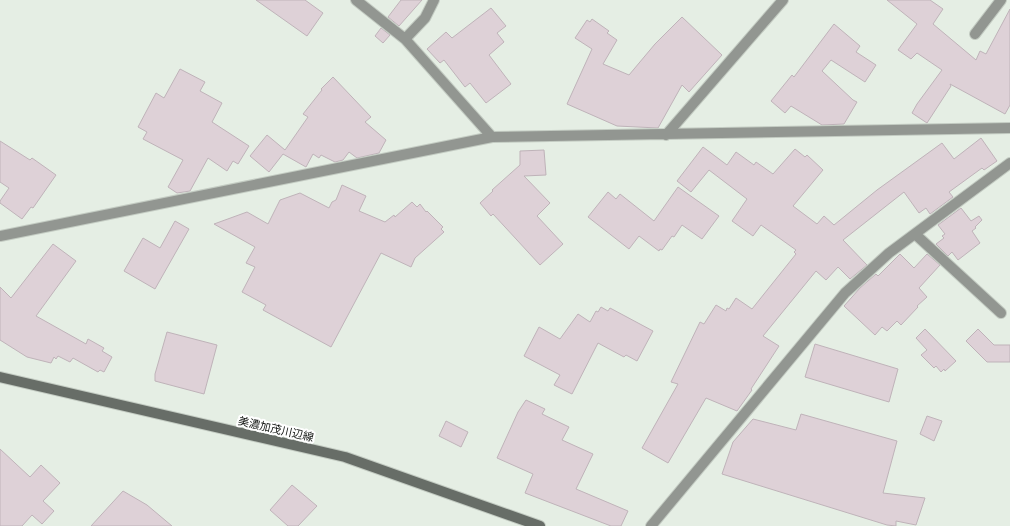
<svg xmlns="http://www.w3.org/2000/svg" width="1010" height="526" font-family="'IBM Plex Serif','Noto Sans JP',serif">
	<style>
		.building { fill: #ded1d7; stroke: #bfb3b9 }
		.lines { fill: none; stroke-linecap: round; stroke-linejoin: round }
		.minor-casing { stroke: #c3cbc2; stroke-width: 12 }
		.secondary-casing { stroke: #c3cbc2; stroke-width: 12 }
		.minor { stroke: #929691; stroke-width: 10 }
		.secondary { stroke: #676d67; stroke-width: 10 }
		.labels { text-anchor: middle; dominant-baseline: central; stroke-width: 4; stroke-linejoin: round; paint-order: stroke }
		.street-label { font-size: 11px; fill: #121512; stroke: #fff }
	</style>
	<rect width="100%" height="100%" fill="#e5eee4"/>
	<path class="building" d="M 256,0 L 305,0 L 323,13 L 307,36 Z
		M 401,0 L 422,0 L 399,26 L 388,17 Z
		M 887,0 L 930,0 L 943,9 L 933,24 L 976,60 L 980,51 L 986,54 L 1010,9 L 1010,105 L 1005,114 L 950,84 L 951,86 L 927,123 L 912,113 L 917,104 L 942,70 L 917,53 L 911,59 L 898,50 L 917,24 Z
		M 491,8 L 506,26 L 497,33 L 504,42 L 489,55 L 511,84 L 486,103 L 470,83 L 465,87 L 444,60 L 440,63 L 427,49 L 446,32 L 452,38 Z
		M 682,17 L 722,55 L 689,92 L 682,85 L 658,128 L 617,126 L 567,104 L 592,49 L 575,38 L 587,20 L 590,22 L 592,19 L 609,31 L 607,33 L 617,40 L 603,64 L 629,75 L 655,44 Z
		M 834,24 L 860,46 L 856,52 L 876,65 L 865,82 L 831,60 L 822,71 L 853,100 L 857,102 L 844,124 L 822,125 L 791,106 L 785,113 L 771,101 L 792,75 L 794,77 Z
		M 381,28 L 390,35 L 383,43 L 375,36 Z
		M 180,69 L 205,82 L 200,91 L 222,103 L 212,122 L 249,146 L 238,164 L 233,161 L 227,171 L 208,158 L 190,191 L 177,193 L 168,187 L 183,160 L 143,139 L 147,132 L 138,127 L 156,93 L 164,98 Z
		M 333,77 L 371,117 L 365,122 L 386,140 L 379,153 L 357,158 L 349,152 L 343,160 L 335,162 L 321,155 L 319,158 L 313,154 L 306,167 L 283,154 L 269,172 L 250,156 L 267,135 L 285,150 L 308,117 L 303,114 L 322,90 L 321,89 Z
		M 981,138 L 997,161 L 984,170 L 982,168 L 949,192 L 953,197 L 930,214 L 926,208 L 919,213 L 904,192 L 843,240 L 867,265 L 850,279 L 838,267 L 826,280 L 816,271 L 763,336 L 779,346 L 751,389 L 752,390 L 737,411 L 706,398 L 668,463 L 642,448 L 678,384 L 671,382 L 700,322 L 704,324 L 716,305 L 726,311 L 727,308 L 729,309 L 736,298 L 752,309 L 796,254 L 794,252 L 796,250 L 761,225 L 753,236 L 732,221 L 747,199 L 709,170 L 691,192 L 677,181 L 703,147 L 727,165 L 736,152 L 754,165 L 756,162 L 773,174 L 795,149 L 805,157 L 807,155 L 823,170 L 793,206 L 817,224 L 824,216 L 834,225 L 877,190 L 942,143 L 954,159 Z
		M 0,141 L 30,160 L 32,158 L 56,175 L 33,208 L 31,207 L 22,219 L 0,203 L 0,201 L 9,188 L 0,182 Z
		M 544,150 L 546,175 L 524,176 L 550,203 L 537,216 L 563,244 L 540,265 L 493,214 L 491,216 L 480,203 L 493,191 L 492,190 L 520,165 L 520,151 Z
		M 342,185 L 366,196 L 359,211 L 385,222 L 394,215 L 395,217 L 412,202 L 417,207 L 420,204 L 426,212 L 427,211 L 443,227 L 441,229 L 444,232 L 415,258 L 411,267 L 381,253 L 331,347 L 263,310 L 266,305 L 242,292 L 255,267 L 246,263 L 255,247 L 214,224 L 247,212 L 268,224 L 280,200 L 300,193 L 329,208 L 332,202 L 336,200 Z
		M 678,187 L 719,216 L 702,239 L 682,225 L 674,237 L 672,236 L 662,250 L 660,249 L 659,251 L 639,236 L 629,249 L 588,217 L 608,192 L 616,199 L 620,194 L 654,221 Z
		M 961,208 L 971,221 L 979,216 L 982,220 L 975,227 L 976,228 L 972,231 L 980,243 L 958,260 L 952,252 L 948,256 L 936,244 L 944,238 L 942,236 L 945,234 L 938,225 Z
		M 175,221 L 189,229 L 155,289 L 124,271 L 143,238 L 160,248 Z
		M 53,244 L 76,261 L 36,316 L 86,344 L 88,339 L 104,348 L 102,351 L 112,357 L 104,372 L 100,370 L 98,372 L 73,358 L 70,362 L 58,356 L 56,359 L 54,357 L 51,363 L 27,357 L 0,340 L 0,287 L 11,298 Z
		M 900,254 L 914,268 L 927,254 L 940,265 L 919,288 L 927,297 L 917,306 L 918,307 L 901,325 L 897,321 L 887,331 L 882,327 L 875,335 L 844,306 L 860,288 L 876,274 L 878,276 Z
		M 601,307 L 608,311 L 610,308 L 653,331 L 637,361 L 626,355 L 624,357 L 598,343 L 572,394 L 554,385 L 560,375 L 524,356 L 539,327 L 560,339 L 578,314 L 590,322 L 596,311 L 598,312 Z
		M 925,329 L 956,361 L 945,371 L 944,369 L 941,372 L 936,366 L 934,368 L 921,355 L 927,350 L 916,338 Z
		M 978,329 L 994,345 L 1010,345 L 1010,362 L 987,362 L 966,341 Z
		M 167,332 L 217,345 L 204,394 L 155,381 L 155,374 Z
		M 815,344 L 898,369 L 889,402 L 805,377 Z
		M 526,400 L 545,409 L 542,414 L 569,427 L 562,440 L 593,454 L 576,489 L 628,511 L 621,526 L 611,526 L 525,493 L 533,474 L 497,458 L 518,412 Z
		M 801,414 L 897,441 L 883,493 L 925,498 L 916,525 L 896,521 L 896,526 L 887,525 L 722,474 L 733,442 L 753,419 L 796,430 Z
		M 927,416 L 942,421 L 934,441 L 920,434 Z
		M 446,421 L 468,432 L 461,447 L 439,436 Z
		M 0,449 L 30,477 L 41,465 L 60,483 L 43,501 L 54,511 L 42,524 L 32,515 L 22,526 L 0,526 Z
		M 292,485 L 317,506 L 298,526 L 288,526 L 270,510 Z
		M 123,491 L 147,505 L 172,526 L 91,526 Z"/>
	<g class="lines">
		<g class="minor-casing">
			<path id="minor" d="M 356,0 L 405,39 L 492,137
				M 975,34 L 1001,0
				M 405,39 L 425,18 L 434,0
				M 666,135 L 783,0
				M 915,234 L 1001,313
				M 0,236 L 492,137 L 1010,128
				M 651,526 L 845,293 L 889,253 L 1010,163"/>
		</g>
		<g class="secondary-casing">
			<path id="secondary" d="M 0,377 L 345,457 L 540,526"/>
		</g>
		<use href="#minor" class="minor"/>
		<use href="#secondary" class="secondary"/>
	</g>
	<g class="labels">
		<g class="street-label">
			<text transform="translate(276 429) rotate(13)">美濃加茂川辺線</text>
		</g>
	</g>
</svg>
